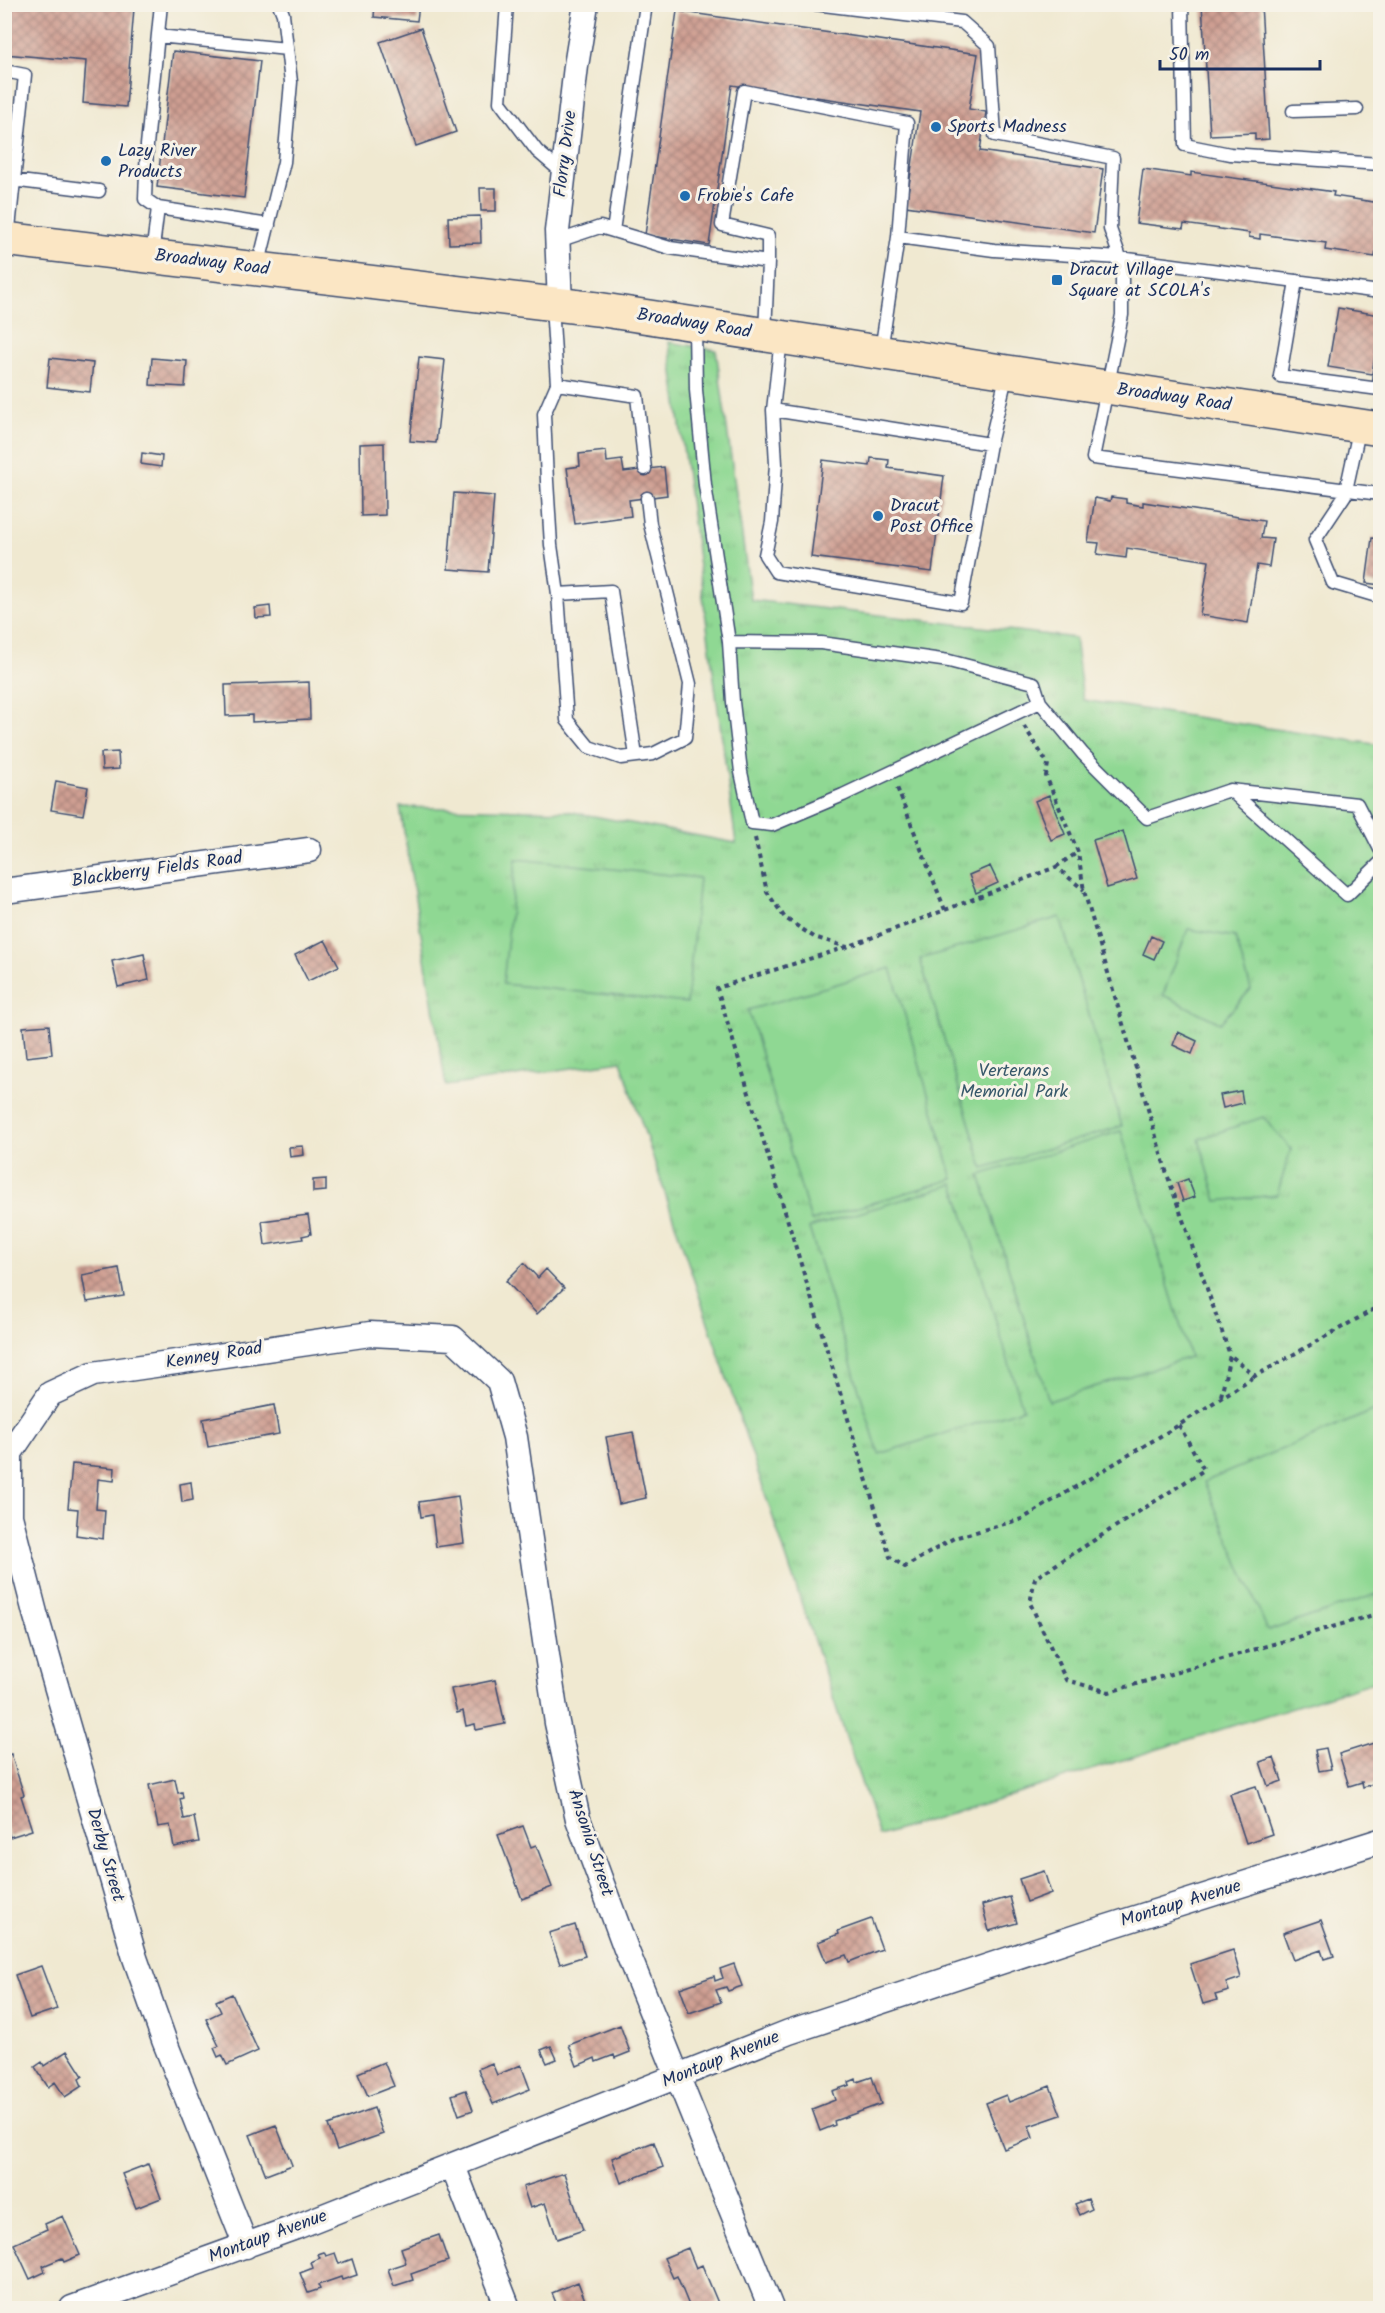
<svg xmlns="http://www.w3.org/2000/svg" width="1385" height="2313" font-family="Kalam,sans-serif">
	<style>
		.park { fill: url(#park-tufts); stroke: #558478; stroke-width: 1.5 }
		.garden { fill: #8fd893; stroke: #558478; stroke-width: 1.5 }
		.building { fill: url(#building-cross-hatch) }
		.lines { fill: none; stroke-linecap: round; stroke-linejoin: round }
		.lane-casing { stroke: #3b4b6f; stroke-width: 15 }
		.street-casing { stroke: #3b4b6f; stroke-width: 27 }
		.secondary-casing { stroke: #3b4b6f; stroke-width: 36 }
		.path { stroke: #3b4b6f; stroke-width: 4; stroke-dasharray: 4.5 4.5; stroke-linecap: butt }
		.lane { stroke: #fff; stroke-width: 12 }
		.street { stroke: #fff; stroke-width: 24 }
		.secondary { stroke: #fbe6c4; stroke-width: 33 }
		.poi-dot { fill: #1f6fb2; stroke: #f7f3e8; stroke-width: 2 }
		.labels { text-anchor: middle; dominant-baseline: central; stroke-width: 6; stroke-linejoin: round; paint-order: stroke }
		.poi-label { font-size: 18px; fill: #1b2f5e; stroke: #f7f3e8; text-anchor: start }
		.street-label { font-size: 18px; fill: #1b2f5e; stroke: #f7f3e8 }
		.park-label { font-size: 18px; fill: #38596b; stroke: #f7f3e8 }
	</style>
	<defs>
		<pattern id="park-tufts" width="24" height="20" patternUnits="userSpaceOnUse" patternTransform="scale(1.5)"><rect width="24" height="20" fill="#8fd893"/><path d="M3 7l-1-3M5 7V3M7 7l1-3M15 17l-1-3M17 17v-4M19 17l1-3" fill="none" stroke="#7bba81"/></pattern>
		<pattern id="building-cross-hatch" width="8" height="8" patternUnits="userSpaceOnUse" patternTransform="scale(1.5)"><rect width="8" height="8" fill="#cf9f92"/><path d="M0 0l8 8M0 8l8-8" fill="none" stroke="#a7827a"/></pattern>
	</defs>
	<rect width="100%" height="100%" fill="#f7f3e8"/>
	<filter id="ink" filterUnits="userSpaceOnUse"><feTurbulence type="fractalNoise" baseFrequency=".0167" numOctaves="2"/><feDisplacementMap in="SourceGraphic" scale="12" xChannelSelector="R" yChannelSelector="G"/><feConvolveMatrix kernelMatrix="1 2 1 2 8 2 1 2 1" color-interpolation-filters="sRGB"/></filter>
	<filter id="wash" filterUnits="userSpaceOnUse"><feTurbulence type="fractalNoise" baseFrequency=".008" numOctaves="4" result="noise"/><feDisplacementMap in="SourceGraphic" scale="24" xChannelSelector="R" yChannelSelector="G"/><feGaussianBlur stdDeviation="1.35" result="paint"/><feColorMatrix in="noise" values="0 0 0 0 0 0 0 0 0 0 0 0 0 0 0 0 0 1.4 0 .05"/><feComposite in="paint" operator="in"/></filter>
	<g filter="url(#wash)">
		<rect width="100%" height="100%" fill="#f0e9d1"/>
		<path class="park" d="M 669,342 L 716,350 L 751,600 L 1075,638 L 1083,700 L 1380,745 L 1380,1680 L 879,1836 L 621,1061 L 446,1086 L 400,807 L 567,811 L 736,843 Z"/>
		<path class="garden" d="M 516,859 L 699,878 L 687,1003 L 503,984 Z
			M 1060,917 L 1122,1126 L 983,1168 L 920,959 Z
			M 1188,929 L 1235,937 L 1251,989 L 1220,1023 L 1163,995 Z
			M 891,968 L 953,1179 L 811,1221 L 748,1010 Z
			M 1263,1117 L 1291,1149 L 1277,1195 L 1217,1201 L 1199,1139 Z
			M 1121,1131 L 1190,1357 L 1049,1401 L 980,1175 Z
			M 954,1184 L 1023,1409 L 879,1454 L 809,1228 Z
			M 1380,1408 L 1380,1593 L 1268,1631 L 1204,1482 Z"/>
		<g id="blocks">
			<path class="building" d="M 4,4 L 89,4 L 134,8 L 126,107 L 83,103 L 86,61 L 4,54 Z
				M 375,4 L 419,4 L 417,21 L 374,17 Z
				M 1202,4 L 1261,4 L 1269,139 L 1255,140 L 1255,133 L 1210,135 Z
				M 677,11 L 978,54 L 969,109 L 986,112 L 980,151 L 1103,169 L 1094,233 L 906,206 L 920,112 L 732,85 L 709,245 L 645,235 Z
				M 421,28 L 456,132 L 416,146 L 380,42 Z
				M 173,51 L 260,61 L 244,198 L 157,187 Z
				M 1143,169 L 1191,176 L 1191,172 L 1334,192 L 1333,196 L 1380,203 L 1380,220 L 1375,257 L 1325,250 L 1326,243 L 1260,234 L 1260,239 L 1249,237 L 1249,233 L 1184,224 L 1183,229 L 1136,223 Z
				M 480,188 L 496,188 L 496,211 L 481,211 Z
				M 480,216 L 481,243 L 449,244 L 448,217 Z
				M 1338,308 L 1380,315 L 1379,325 L 1380,325 L 1380,348 L 1376,348 L 1372,374 L 1328,367 Z
				M 419,357 L 445,360 L 436,443 L 410,441 Z
				M 50,358 L 93,363 L 90,392 L 47,387 Z
				M 152,358 L 187,361 L 185,387 L 150,385 Z
				M 384,443 L 385,515 L 361,516 L 360,444 Z
				M 606,451 L 607,462 L 622,460 L 624,472 L 664,467 L 667,495 L 629,500 L 631,516 L 575,524 L 567,468 L 580,466 L 579,454 Z
				M 142,453 L 162,456 L 161,467 L 141,464 Z
				M 871,458 L 889,460 L 888,468 L 944,476 L 932,572 L 811,557 L 823,460 L 870,466 Z
				M 454,493 L 494,496 L 488,572 L 448,569 Z
				M 1111,497 L 1126,499 L 1126,503 L 1143,506 L 1143,502 L 1264,521 L 1261,538 L 1273,539 L 1269,567 L 1257,565 L 1248,623 L 1200,615 L 1209,561 L 1127,548 L 1126,558 L 1097,554 L 1099,543 L 1088,542 L 1095,498 L 1110,501 Z
				M 1372,538 L 1380,539 L 1380,585 L 1366,583 Z
				M 270,606 L 271,617 L 256,618 L 255,608 Z
				M 309,682 L 310,719 L 252,722 L 252,715 L 226,716 L 225,685 Z
				M 118,752 L 119,769 L 102,770 L 101,753 Z
				M 56,781 L 88,787 L 83,815 L 51,810 Z
				M 1049,795 L 1065,834 L 1051,840 L 1035,801 Z
				M 1123,831 L 1137,879 L 1107,888 L 1093,840 Z
				M 990,866 L 998,883 L 976,893 L 969,875 Z
				M 1151,936 L 1162,941 L 1154,959 L 1143,954 Z
				M 325,940 L 339,966 L 308,981 L 295,955 Z
				M 144,954 L 149,980 L 118,987 L 112,961 Z
				M 49,1025 L 52,1054 L 26,1057 L 23,1027 Z
				M 1178,1032 L 1197,1041 L 1192,1054 L 1173,1045 Z
				M 1241,1091 L 1243,1103 L 1223,1108 L 1220,1095 Z
				M 303,1146 L 304,1155 L 290,1157 L 289,1147 Z
				M 326,1179 L 326,1191 L 313,1192 L 313,1180 Z
				M 1188,1179 L 1195,1197 L 1183,1201 L 1177,1183 Z
				M 308,1215 L 311,1234 L 302,1236 L 303,1239 L 265,1245 L 262,1221 Z
				M 524,1263 L 538,1278 L 546,1269 L 564,1288 L 537,1314 L 506,1281 Z
				M 119,1268 L 124,1296 L 87,1302 L 82,1275 Z
				M 274,1405 L 279,1434 L 208,1447 L 203,1419 Z
				M 633,1432 L 646,1498 L 619,1504 L 606,1437 Z
				M 72,1464 L 115,1468 L 114,1481 L 98,1479 L 96,1509 L 105,1510 L 103,1539 L 76,1535 L 78,1509 L 68,1508 Z
				M 191,1482 L 193,1500 L 182,1502 L 180,1484 Z
				M 458,1496 L 464,1543 L 436,1547 L 432,1515 L 421,1517 L 419,1502 Z
				M 495,1680 L 505,1724 L 476,1730 L 475,1724 L 466,1726 L 463,1711 L 457,1713 L 451,1689 Z
				M 1380,1741 L 1380,1776 L 1378,1777 L 1379,1782 L 1363,1787 L 1362,1782 L 1349,1786 L 1339,1754 Z
				M 1326,1748 L 1331,1769 L 1319,1771 L 1315,1750 Z
				M 11,1754 L 24,1795 L 21,1796 L 32,1830 L 10,1837 L 4,1820 L 4,1756 Z
				M 1274,1757 L 1282,1781 L 1268,1786 L 1260,1762 Z
				M 175,1779 L 178,1793 L 182,1792 L 183,1798 L 180,1799 L 184,1819 L 194,1817 L 199,1842 L 174,1847 L 170,1825 L 158,1827 L 149,1785 Z
				M 1256,1786 L 1272,1834 L 1246,1843 L 1230,1794 Z
				M 523,1826 L 531,1847 L 536,1845 L 552,1887 L 522,1899 L 498,1835 Z
				M 1044,1871 L 1051,1893 L 1027,1902 L 1019,1879 Z
				M 1010,1897 L 1017,1923 L 989,1931 L 982,1905 Z
				M 871,1919 L 882,1949 L 849,1962 L 846,1955 L 826,1962 L 818,1942 L 839,1934 L 838,1931 Z
				M 1321,1920 L 1334,1956 L 1324,1959 L 1321,1950 L 1293,1960 L 1283,1933 Z
				M 575,1925 L 585,1956 L 560,1964 L 549,1933 Z
				M 1233,1950 L 1241,1978 L 1226,1983 L 1229,1991 L 1215,1995 L 1217,2000 L 1203,2004 L 1190,1964 Z
				M 734,1964 L 742,1986 L 728,1991 L 726,1987 L 716,1990 L 721,2002 L 689,2013 L 680,1988 L 714,1976 L 715,1981 L 723,1978 L 720,1969 Z
				M 41,1966 L 57,2009 L 30,2018 L 15,1975 Z
				M 232,1994 L 258,2051 L 227,2065 L 222,2055 L 218,2057 L 214,2048 L 219,2046 L 206,2019 L 221,2012 L 216,2001 Z
				M 620,2025 L 630,2052 L 615,2058 L 614,2055 L 596,2062 L 595,2058 L 577,2066 L 569,2045 Z
				M 551,2046 L 557,2059 L 547,2063 L 541,2050 Z
				M 67,2051 L 83,2076 L 79,2079 L 82,2086 L 65,2097 L 55,2082 L 48,2087 L 35,2067 L 42,2062 L 44,2066 Z
				M 384,2062 L 394,2086 L 368,2096 L 358,2073 Z
				M 492,2063 L 497,2075 L 521,2065 L 530,2089 L 493,2104 L 478,2069 Z
				M 872,2077 L 881,2104 L 834,2121 L 835,2125 L 820,2131 L 812,2109 L 835,2100 L 832,2091 L 850,2085 L 849,2082 L 856,2079 L 857,2082 Z
				M 1050,2086 L 1061,2115 L 1029,2126 L 1033,2138 L 1004,2149 L 986,2103 L 1006,2095 L 1009,2102 Z
				M 466,2090 L 473,2110 L 459,2115 L 452,2095 Z
				M 374,2108 L 383,2134 L 337,2150 L 328,2125 Z
				M 276,2125 L 292,2165 L 266,2175 L 250,2135 Z
				M 654,2142 L 663,2167 L 621,2183 L 612,2158 Z
				M 148,2164 L 161,2198 L 136,2208 L 122,2174 Z
				M 564,2173 L 583,2230 L 557,2239 L 545,2203 L 530,2208 L 523,2187 Z
				M 1088,2199 L 1092,2209 L 1080,2215 L 1075,2204 Z
				M 63,2216 L 80,2255 L 64,2262 L 62,2258 L 43,2266 L 45,2272 L 30,2279 L 14,2244 L 47,2229 L 45,2224 Z
				M 439,2235 L 448,2261 L 411,2274 L 413,2280 L 394,2286 L 388,2269 L 406,2263 L 401,2248 Z
				M 688,2248 L 696,2268 L 702,2265 L 718,2303 L 706,2308 L 690,2308 L 677,2276 L 673,2278 L 664,2258 Z
				M 324,2252 L 326,2256 L 335,2253 L 339,2264 L 352,2259 L 357,2275 L 342,2280 L 341,2277 L 318,2285 L 320,2289 L 308,2293 L 300,2273 L 313,2268 L 311,2262 L 320,2258 L 318,2254 Z
				M 578,2282 L 588,2308 L 558,2308 L 552,2293 Z"/>
		</g>
	</g>
	<g filter="url(#ink)">
		<use href="#blocks" fill-opacity="0" stroke="#3b4b6f" stroke-width="1.5"/>
		<g class="lines">
			<g class="lane-casing">
				<path id="lane" d="M 507,4 L 500,102 L 537,151 L 564,174
					M 815,4 L 962,22 L 989,46 L 995,135 L 1113,158 L 1110,229 L 1122,263 L 1122,315 L 1093,458 L 1380,494
					M 1182,4 L 1185,145 L 1230,154 L 1380,164
					M 158,36 L 287,49
					M 4,71 L 25,75 L 8,238
					M 1293,111 L 1357,109
					M 4,179 L 99,191
					M 158,208 L 145,199 L 147,145 L 161,4
					M 613,231 L 646,4
					M 898,237 L 994,250 L 1120,258 L 1380,292
					M 558,241 L 600,227 L 670,248 L 768,262 L 765,334
					M 152,255 L 158,208 L 269,225
					M 768,262 L 768,236 L 722,225 L 744,91 L 907,123 L 898,237 L 881,351
					M 258,267 L 284,162 L 291,82 L 283,14 L 279,4
					M 1296,281 L 1280,376 L 1379,389 L 1380,373
					M 552,306 L 557,384 L 544,414 L 547,481 L 551,545 L 558,594 L 567,720 L 589,747 L 621,758 L 653,754 L 685,738 L 690,684 L 650,524 L 647,498
					M 695,327 L 696,390 L 705,485 L 729,642 L 733,702 L 741,772 L 752,823 L 772,825 L 843,795 L 1040,702 L 1034,683 L 949,661 L 821,643 L 729,642
					M 781,339 L 773,410 L 776,464 L 772,522 L 765,555 L 776,572 L 961,603 L 990,444 L 1007,373
					M 557,384 L 637,396 L 645,469
					M 773,410 L 990,444
					M 1360,426 L 1345,495 L 1315,540 L 1333,583 L 1380,597
					M 558,594 L 611,591 L 636,756
					M 1040,702 L 1083,754 L 1147,818 L 1230,790 L 1357,804 L 1380,849
					M 1230,790 L 1347,895 L 1380,863"/>
			</g>
			<g class="street-casing">
				<path id="street" d="M 560,305 L 557,231 L 576,66 L 586,4
					M 4,891 L 309,850
					M 453,2166 L 508,2308
					M 246,2246 L 164,2040 L 135,1958 L 35,1613 L 10,1516 L 10,1453 L 50,1394 L 93,1374 L 370,1334 L 453,1338 L 499,1381 L 515,1437 L 557,1723 L 578,1819 L 626,1949 L 771,2308
					M 72,2308 L 296,2227 L 789,2032 L 1085,1934 L 1380,1841"/>
			</g>
			<g class="secondary-casing">
				<path id="secondary" d="M 4,239 L 597,309 L 1380,429"/>
			</g>
			<path class="path" d="M 1024,726 L 1048,764 L 1046,776 L 1078,852 L 1084,891 L 1167,1174 L 1230,1355
				M 755,838 L 767,892 L 785,918 L 814,937 L 847,947 L 945,910 L 896,785
				M 1056,867 L 1078,852
				M 945,910 L 1056,867 L 1084,890
				M 847,947 L 717,988 L 890,1557 L 905,1567 L 954,1538 L 1022,1519 L 1179,1425 L 1255,1376
				M 1221,1396 L 1230,1355 L 1255,1376 L 1380,1306
				M 1179,1425 L 1204,1470 L 1035,1578 L 1030,1603 L 1066,1680 L 1109,1692 L 1380,1613"/>
			<use href="#lane" class="lane"/>
			<use href="#street" class="street"/>
			<use href="#secondary" class="secondary"/>
		</g>
	</g>
	<g class="poi-dot">
		<circle cx="936" cy="127" r="6"/>
		<circle cx="106" cy="161" r="6"/>
		<circle cx="685" cy="196" r="6"/>
		<rect x="1051" y="274" width="12" height="12" rx="3"/>
		<circle cx="878" cy="516" r="6"/>
	</g>
	<g class="labels">
		<g class="poi-label">
			<text x="948" y="127">Sports Madness</text>
			<text x="118" y="151">Lazy River<tspan x="118" dy="21">Products</tspan></text>
			<text x="697" y="196">Frobie's Cafe</text>
			<text x="1069" y="270">Dracut Village<tspan x="1069" dy="21">Square at SCOLA's</tspan></text>
			<text x="890" y="506">Dracut<tspan x="890" dy="21">Post Office</tspan></text>
		</g>
		<g class="street-label">
			<text transform="translate(566 154) rotate(-83)">Florry Drive</text>
			<text transform="translate(212 263) rotate(7)">Broadway Road</text>
			<text transform="translate(694 324) rotate(9)">Broadway Road</text>
			<text transform="translate(1174 398) rotate(8)">Broadway Road</text>
			<text transform="translate(157 870) rotate(-8)">Blackberry Fields Road</text>
			<text transform="translate(214 1356) rotate(-9)">Kenney Road</text>
			<text transform="translate(590 1843) rotate(72)">Ansonia Street</text>
			<text transform="translate(105 1855) rotate(74)">Derby Street</text>
			<text transform="translate(1181 1904) rotate(-17)">Montaup Avenue</text>
			<text transform="translate(721 2060) rotate(-22)">Montaup Avenue</text>
			<text transform="translate(268 2237) rotate(-20)">Montaup Avenue</text>
		</g>
		<g class="park-label">
			<text x="1014" y="1071">Verterans<tspan x="1014" dy="21">Memorial Park</tspan></text>
		</g>
	</g>
	<rect width="1385" height="2313" fill="none" stroke="#f7f3e8" stroke-width="24"/>
	<path d="M1160 60v9h160v-9" fill="none" stroke="#1b2f5e" stroke-width="3"/>
	<text x="1169" y="60" font-size="18" fill="#1b2f5e" stroke="#f7f3e8" stroke-width="4.5" paint-order="stroke">50 m</text>
</svg>
